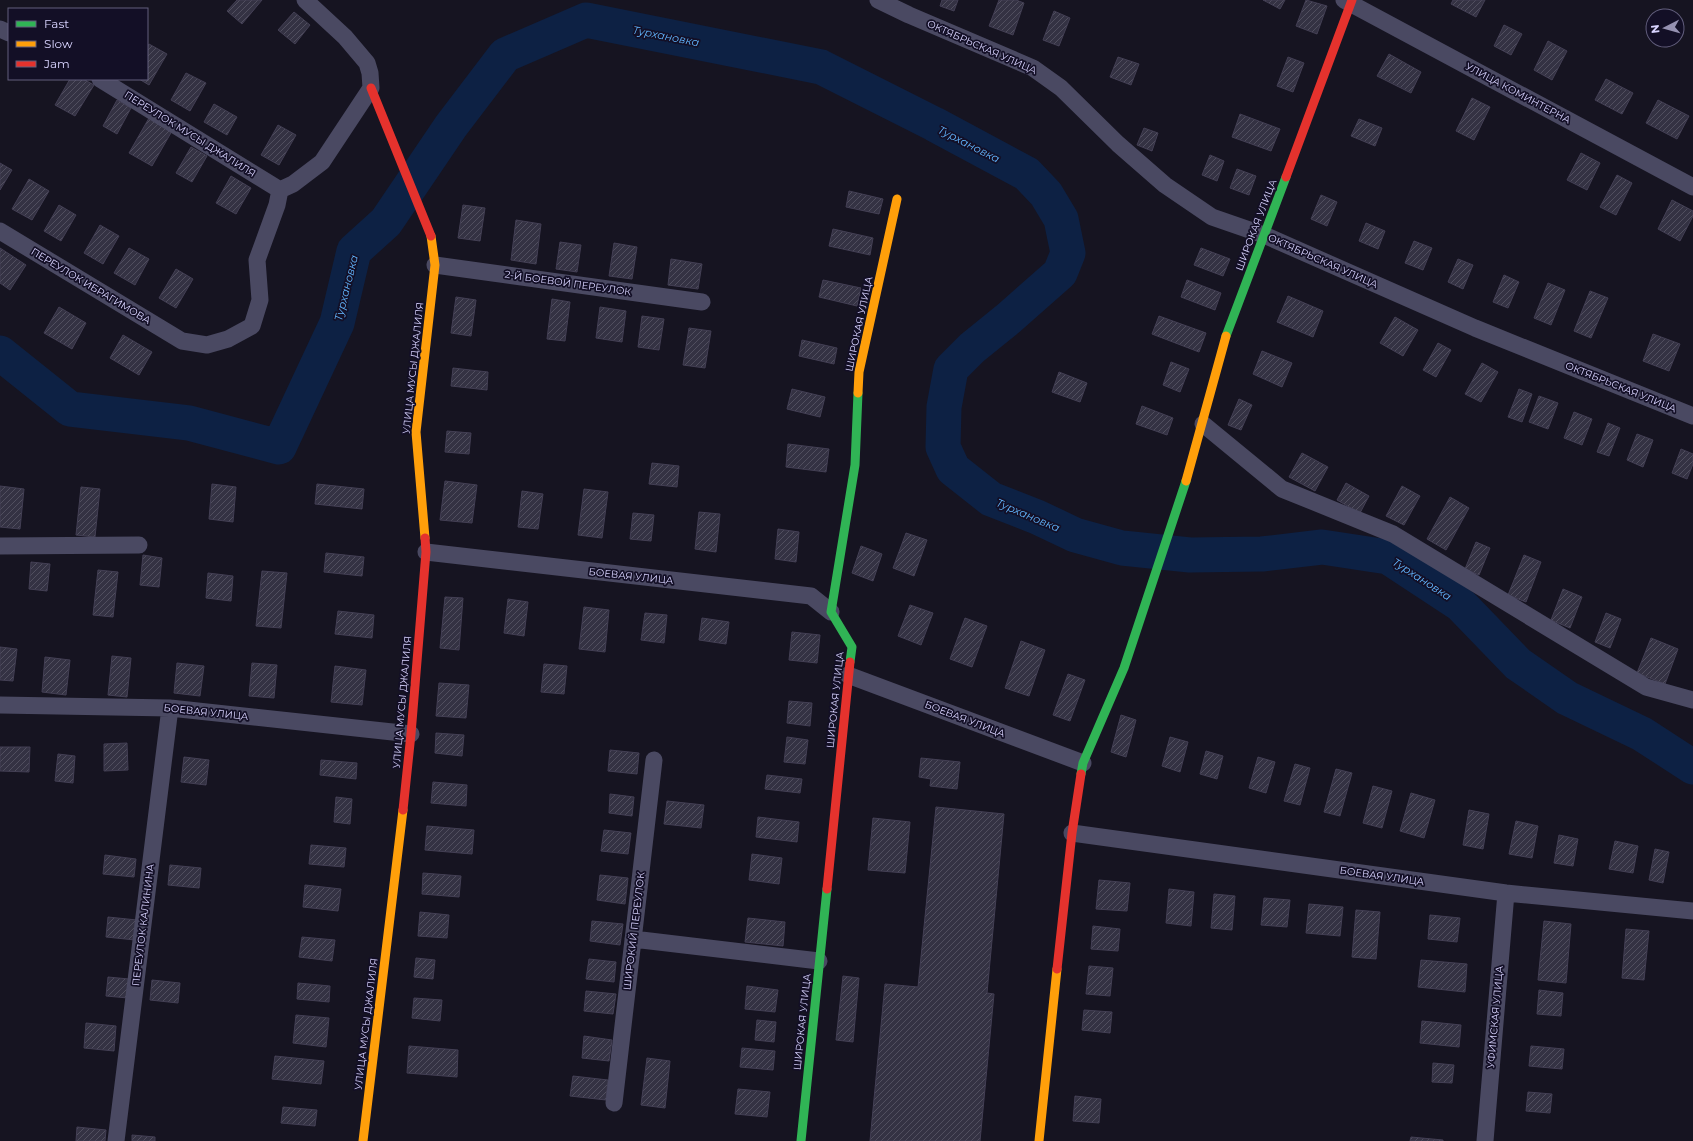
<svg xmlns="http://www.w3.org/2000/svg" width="1693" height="1141" font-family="Montserrat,sans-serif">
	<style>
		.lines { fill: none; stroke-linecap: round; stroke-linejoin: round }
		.river { stroke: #0d2144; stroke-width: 35 }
		.building { fill: url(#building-hatch); stroke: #433f54 }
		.street { stroke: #4a4962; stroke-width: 17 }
		.fast { stroke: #30b455; stroke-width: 9 }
		.slow { stroke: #ff9f0a; stroke-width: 9 }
		.jam { stroke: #e5322d; stroke-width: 9 }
		.labels { text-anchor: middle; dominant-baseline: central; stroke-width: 3.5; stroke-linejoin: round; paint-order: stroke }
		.street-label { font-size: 10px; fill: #d9d4ff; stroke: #130f26 }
		.water-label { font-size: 11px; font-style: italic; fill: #62b6ff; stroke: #130f26 }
	</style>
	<defs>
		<pattern id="building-hatch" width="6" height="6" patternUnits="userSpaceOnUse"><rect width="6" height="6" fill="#343243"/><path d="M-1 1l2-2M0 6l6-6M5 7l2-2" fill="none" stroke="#514f5f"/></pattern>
	</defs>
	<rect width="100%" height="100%" fill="#161421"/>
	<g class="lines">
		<path class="river" d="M 0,353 L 70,409 L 189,423 L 279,447 L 337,323 L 354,251 L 386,222 L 451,126 L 505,55 L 586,20 L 821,67 L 934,124 L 1027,174 L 1046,194 L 1061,219 L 1068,253 L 1060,273 L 1009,318 L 972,348 L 951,369 L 944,407 L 943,447 L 953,469 L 991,499 L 1037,517 L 1075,535 L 1122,548 L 1190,555 L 1262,554 L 1322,547 L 1388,557 L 1461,605 L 1518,664 L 1567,698 L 1642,734 L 1693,767"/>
	</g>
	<path class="building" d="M 237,0 L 262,0 L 242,24 L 227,11 Z
		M 942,0 L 958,0 L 954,11 L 940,6 Z
		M 999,0 L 1016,0 L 1024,3 L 1013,35 L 989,26 Z
		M 1263,0 L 1285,0 L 1280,9 Z
		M 1306,0 L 1327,6 L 1317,34 L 1296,26 Z
		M 1453,0 L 1485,0 L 1476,17 L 1451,4 Z
		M 1054,11 L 1070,18 L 1059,46 L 1043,40 Z
		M 294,12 L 310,25 L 295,44 L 278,30 Z
		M 1504,25 L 1522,34 L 1511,55 L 1494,46 Z
		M 1548,41 L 1567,51 L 1552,80 L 1534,70 Z
		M 149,44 L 167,54 L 149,85 L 139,79 L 147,79 L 147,48 Z
		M 1389,54 L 1421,72 L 1411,93 L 1377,76 Z
		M 1118,57 L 1139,64 L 1131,85 L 1110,77 Z
		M 1288,57 L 1304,63 L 1293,92 L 1277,86 Z
		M 186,73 L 206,83 L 190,111 L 171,100 Z
		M 70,79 L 83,79 L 94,85 L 75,116 L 55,105 Z
		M 1606,79 L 1633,93 L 1622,114 L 1595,100 Z
		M 1472,98 L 1490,107 L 1474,140 L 1456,131 Z
		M 117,100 L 131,108 L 117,134 L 103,126 Z
		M 1658,100 L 1689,116 L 1677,139 L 1646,123 Z
		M 214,104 L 237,117 L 227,135 L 204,122 Z
		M 1240,114 L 1280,129 L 1271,151 L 1232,137 Z
		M 149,118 L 172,131 L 152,166 L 129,153 Z
		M 1359,119 L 1382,128 L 1375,146 L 1351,136 Z
		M 278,125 L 296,135 L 279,165 L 261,155 Z
		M 1144,128 L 1158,133 L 1152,151 L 1137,145 Z
		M 191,147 L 207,156 L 192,182 L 176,173 Z
		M 1581,153 L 1600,163 L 1587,190 L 1567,180 Z
		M 1210,155 L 1224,161 L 1217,181 L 1202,175 Z
		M 0,163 L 12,170 L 0,190 Z
		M 1237,169 L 1256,176 L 1249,195 L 1230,188 Z
		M 1617,175 L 1632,183 L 1616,215 L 1600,207 Z
		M 231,176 L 251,188 L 236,214 L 216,203 Z
		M 29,179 L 49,191 L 32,220 L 12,209 Z
		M 849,191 L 883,199 L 879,214 L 846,207 Z
		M 1321,195 L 1337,202 L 1327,226 L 1311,219 Z
		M 1672,200 L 1693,211 L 1693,216 L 1680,241 L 1658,229 Z
		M 59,205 L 76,215 L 61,241 L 44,231 Z
		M 463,205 L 485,208 L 480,241 L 458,238 Z
		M 516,220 L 541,224 L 536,264 L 511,260 Z
		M 1366,223 L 1385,231 L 1378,249 L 1359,241 Z
		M 100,225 L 119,236 L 103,264 L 84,253 Z
		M 833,229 L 873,238 L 870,255 L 829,246 Z
		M 1414,241 L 1432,248 L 1423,270 L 1405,263 Z
		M 560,242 L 581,245 L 577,272 L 556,269 Z
		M 614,243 L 637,247 L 632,279 L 609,276 Z
		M 0,248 L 26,265 L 10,290 L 0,283 Z
		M 129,248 L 149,259 L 135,285 L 114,273 Z
		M 1201,248 L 1230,259 L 1223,276 L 1194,265 Z
		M 671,259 L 702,264 L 698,289 L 668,285 Z
		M 1458,259 L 1473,265 L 1463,289 L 1448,282 Z
		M 176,269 L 193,279 L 176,308 L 159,298 Z
		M 1504,275 L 1519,282 L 1508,308 L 1493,302 Z
		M 823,280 L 861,288 L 857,306 L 819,297 Z
		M 1187,280 L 1221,293 L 1215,310 L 1181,297 Z
		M 1548,283 L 1565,290 L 1551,325 L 1534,318 Z
		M 1590,291 L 1608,298 L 1591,338 L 1574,331 Z
		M 1288,296 L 1323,311 L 1313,337 L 1277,322 Z
		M 456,297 L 476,300 L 471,336 L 451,333 Z
		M 552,299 L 570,302 L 565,341 L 547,339 Z
		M 59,307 L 86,323 L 72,349 L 44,333 Z
		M 600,307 L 626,311 L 622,342 L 596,338 Z
		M 642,316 L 664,319 L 659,350 L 638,347 Z
		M 1159,316 L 1206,333 L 1199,352 L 1152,334 Z
		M 1395,317 L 1418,330 L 1403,356 L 1380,343 Z
		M 689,328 L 711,331 L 705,368 L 683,365 Z
		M 1653,334 L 1680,344 L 1669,371 L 1643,361 Z
		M 123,335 L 152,352 L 139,375 L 110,358 Z
		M 802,340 L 837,348 L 834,364 L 799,356 Z
		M 1438,343 L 1451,350 L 1436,377 L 1423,370 Z
		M 1262,351 L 1292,363 L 1282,387 L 1253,374 Z
		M 1171,362 L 1189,369 L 1180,392 L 1163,385 Z
		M 1482,363 L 1498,372 L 1481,402 L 1465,394 Z
		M 453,368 L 488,372 L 487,390 L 451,386 Z
		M 1059,372 L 1087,383 L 1080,402 L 1052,392 Z
		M 792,389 L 825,397 L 820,417 L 787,409 Z
		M 1519,389 L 1532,394 L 1522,422 L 1508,417 Z
		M 1539,396 L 1558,403 L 1548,429 L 1529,422 Z
		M 1239,399 L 1252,405 L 1241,430 L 1228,425 Z
		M 1142,406 L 1173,418 L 1167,435 L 1136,424 Z
		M 1574,412 L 1592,419 L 1582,445 L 1564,438 Z
		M 1608,423 L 1620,428 L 1609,456 L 1597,452 Z
		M 447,431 L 471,433 L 469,454 L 445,452 Z
		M 1637,434 L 1653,440 L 1643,467 L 1627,460 Z
		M 788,444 L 829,449 L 826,472 L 786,467 Z
		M 1681,449 L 1693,454 L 1693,464 L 1687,479 L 1672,473 Z
		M 1302,453 L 1328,467 L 1315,491 L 1289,477 Z
		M 652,463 L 679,466 L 677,487 L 649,484 Z
		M 445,481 L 477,485 L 472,523 L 440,520 Z
		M 1346,483 L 1369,496 L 1360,513 L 1337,500 Z
		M 212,484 L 236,487 L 233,522 L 209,519 Z
		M 317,484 L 364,489 L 362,509 L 315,504 Z
		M 0,486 L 24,489 L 20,529 L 0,527 Z
		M 1402,486 L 1420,496 L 1404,525 L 1386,516 Z
		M 81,487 L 100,489 L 95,537 L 76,535 Z
		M 584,489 L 608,492 L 602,538 L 578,535 Z
		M 522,491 L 543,494 L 538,529 L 518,527 Z
		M 1450,497 L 1469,508 L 1446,550 L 1427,539 Z
		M 699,512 L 720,514 L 716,552 L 695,549 Z
		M 633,513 L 654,515 L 651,541 L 630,539 Z
		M 778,529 L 799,532 L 796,562 L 775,559 Z
		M 906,533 L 927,540 L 914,576 L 893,568 Z
		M 1476,542 L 1490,548 L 1479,575 L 1465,569 Z
		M 861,546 L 882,554 L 873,581 L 852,573 Z
		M 326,553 L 364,557 L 362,576 L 324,572 Z
		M 143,555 L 162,558 L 159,587 L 140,585 Z
		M 1524,555 L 1541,562 L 1526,602 L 1508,595 Z
		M 31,562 L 50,564 L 47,591 L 29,589 Z
		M 98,570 L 118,572 L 113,617 L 93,615 Z
		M 262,571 L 287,573 L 281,628 L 256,626 Z
		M 208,573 L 233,576 L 231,601 L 206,598 Z
		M 1563,589 L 1582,597 L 1570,628 L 1551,620 Z
		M 445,597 L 463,598 L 459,650 L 440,648 Z
		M 508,599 L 528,602 L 524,636 L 504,633 Z
		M 910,605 L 933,613 L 921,645 L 898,636 Z
		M 584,607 L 609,610 L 605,652 L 579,649 Z
		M 338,611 L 374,615 L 372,638 L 335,634 Z
		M 645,613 L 667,615 L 664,643 L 641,640 Z
		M 1606,613 L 1621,619 L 1610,648 L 1595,642 Z
		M 702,618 L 729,622 L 726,644 L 699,640 Z
		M 965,618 L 987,626 L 972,667 L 950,659 Z
		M 792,632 L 820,635 L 817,663 L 789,660 Z
		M 1651,638 L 1678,649 L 1665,684 L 1637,673 Z
		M 1021,641 L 1045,650 L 1029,696 L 1005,688 Z
		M 0,647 L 17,649 L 13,681 L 0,680 Z
		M 112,656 L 131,658 L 127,697 L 108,695 Z
		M 45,657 L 70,660 L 66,695 L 42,692 Z
		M 177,663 L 204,666 L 200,696 L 174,693 Z
		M 252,663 L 277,665 L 274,698 L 249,696 Z
		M 544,664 L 567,666 L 564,694 L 541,692 Z
		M 335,666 L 366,670 L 362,705 L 331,702 Z
		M 1068,674 L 1085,680 L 1070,721 L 1053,715 Z
		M 439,683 L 469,685 L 466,718 L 436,716 Z
		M 789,701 L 812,703 L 810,726 L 787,723 Z
		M 1121,715 L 1136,720 L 1126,757 L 1111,752 Z
		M 436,733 L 464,735 L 462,756 L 435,753 Z
		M 787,737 L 808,740 L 805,764 L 784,762 Z
		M 1170,737 L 1188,742 L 1180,772 L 1162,766 Z
		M 127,743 L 128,770 L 104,771 L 104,744 Z
		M 0,747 L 30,747 L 29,772 L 0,771 Z
		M 610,750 L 639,753 L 637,774 L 608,771 Z
		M 1206,751 L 1223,756 L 1217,779 L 1200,774 Z
		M 58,754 L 75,756 L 73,783 L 55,781 Z
		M 184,757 L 209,760 L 206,785 L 181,782 Z
		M 1258,757 L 1275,762 L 1266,793 L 1249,788 Z
		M 921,758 L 960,762 L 957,789 L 930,786 L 931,779 L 919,777 Z
		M 321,760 L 357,763 L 356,779 L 320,775 Z
		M 1295,764 L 1310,768 L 1300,805 L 1284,801 Z
		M 1336,769 L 1352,773 L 1340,816 L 1324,812 Z
		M 767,775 L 802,779 L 800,793 L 765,789 Z
		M 433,782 L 467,785 L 466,806 L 431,803 Z
		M 1373,786 L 1392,791 L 1382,828 L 1363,823 Z
		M 1411,793 L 1435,800 L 1424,838 L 1400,831 Z
		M 610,794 L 634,797 L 632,816 L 609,813 Z
		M 336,797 L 352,799 L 350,824 L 334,822 Z
		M 667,801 L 704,805 L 701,828 L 664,824 Z
		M 936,807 L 1004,814 L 987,993 L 994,994 L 980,1141 L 870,1141 L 885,984 L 918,987 Z
		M 1469,810 L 1489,814 L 1483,849 L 1463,845 Z
		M 758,817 L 799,822 L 797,842 L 756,837 Z
		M 873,818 L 910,822 L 905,873 L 868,870 Z
		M 1516,821 L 1538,826 L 1532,858 L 1509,854 Z
		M 427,826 L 474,830 L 472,854 L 425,850 Z
		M 604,830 L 631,833 L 628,854 L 601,851 Z
		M 1559,835 L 1578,839 L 1573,866 L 1554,863 Z
		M 1615,841 L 1638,846 L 1633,873 L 1609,869 Z
		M 311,845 L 346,848 L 344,867 L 309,864 Z
		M 1655,849 L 1669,852 L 1663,883 L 1649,880 Z
		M 752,854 L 782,858 L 779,884 L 749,880 Z
		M 105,855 L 136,859 L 134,877 L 103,874 Z
		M 170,865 L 201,868 L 199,888 L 168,885 Z
		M 423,873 L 461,876 L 459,897 L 422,894 Z
		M 600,875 L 628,878 L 625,904 L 597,900 Z
		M 1099,880 L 1130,883 L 1127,911 L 1096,909 Z
		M 305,885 L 341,889 L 338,911 L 303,907 Z
		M 1169,889 L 1194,892 L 1191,926 L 1166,923 Z
		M 1214,894 L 1235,896 L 1232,930 L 1211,928 Z
		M 1264,898 L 1290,900 L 1287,927 L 1261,925 Z
		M 1309,904 L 1343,907 L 1340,936 L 1306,933 Z
		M 1356,910 L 1380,912 L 1376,959 L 1352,957 Z
		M 420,912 L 449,915 L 447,938 L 418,936 Z
		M 1430,915 L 1460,918 L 1457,942 L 1428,939 Z
		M 108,917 L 137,920 L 135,940 L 106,937 Z
		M 748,918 L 785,922 L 783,946 L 745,942 Z
		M 592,921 L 623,924 L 620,945 L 590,941 Z
		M 1544,921 L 1571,924 L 1566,983 L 1538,980 Z
		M 1093,926 L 1120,929 L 1118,951 L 1091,949 Z
		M 1626,929 L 1649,931 L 1644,980 L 1622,978 Z
		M 302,937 L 335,940 L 332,961 L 299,957 Z
		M 416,958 L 435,960 L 433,979 L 414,977 Z
		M 589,959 L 616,962 L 614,982 L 586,979 Z
		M 1421,960 L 1467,964 L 1465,992 L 1418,987 Z
		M 1089,966 L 1113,968 L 1110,996 L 1086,994 Z
		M 843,976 L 859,978 L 853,1042 L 836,1040 Z
		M 108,977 L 129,979 L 128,998 L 106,996 Z
		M 152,980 L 180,983 L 178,1003 L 150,1000 Z
		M 298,983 L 330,986 L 329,1002 L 297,999 Z
		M 747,986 L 778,990 L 775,1012 L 745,1009 Z
		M 1539,990 L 1563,993 L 1561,1016 L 1537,1014 Z
		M 586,991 L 616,994 L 613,1014 L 584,1011 Z
		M 414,998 L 442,1000 L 440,1021 L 412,1018 Z
		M 1084,1010 L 1112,1012 L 1110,1033 L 1082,1030 Z
		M 296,1015 L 329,1018 L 326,1047 L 293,1043 Z
		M 757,1020 L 776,1022 L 774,1042 L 755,1040 Z
		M 1422,1021 L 1461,1025 L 1459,1047 L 1420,1043 Z
		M 86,1023 L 116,1026 L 114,1051 L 84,1048 Z
		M 584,1036 L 612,1040 L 609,1061 L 582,1058 Z
		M 409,1046 L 458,1050 L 457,1077 L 407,1073 Z
		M 1531,1046 L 1564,1049 L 1562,1069 L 1529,1066 Z
		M 742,1048 L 775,1051 L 773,1070 L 740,1067 Z
		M 275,1056 L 324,1061 L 321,1084 L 272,1079 Z
		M 647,1058 L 670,1061 L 665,1108 L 641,1105 Z
		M 1433,1063 L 1454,1065 L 1452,1083 L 1432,1082 Z
		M 573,1076 L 608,1080 L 606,1100 L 570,1096 Z
		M 738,1089 L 770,1092 L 767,1117 L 735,1114 Z
		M 1528,1092 L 1552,1094 L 1550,1113 L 1526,1111 Z
		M 1075,1096 L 1101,1099 L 1099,1123 L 1073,1121 Z
		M 283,1107 L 317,1110 L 315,1126 L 281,1123 Z
		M 77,1127 L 106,1130 L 105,1141 L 76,1141 Z
		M 132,1135 L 155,1137 L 155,1141 L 132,1141 Z
		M 1411,1137 L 1443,1140 L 1443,1141 L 1410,1141 Z"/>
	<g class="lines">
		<path class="street" d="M 878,0 L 909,15 L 1033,68 L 1061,88 L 1118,144 L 1165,185 L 1212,217 L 1264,235 L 1475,328 L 1693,416
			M 1344,0 L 1693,187
			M 0,29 L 9,33
			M 100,79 L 280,190
			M 0,231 L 182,341 L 207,345 L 228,339 L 252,326 L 260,300 L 257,260 L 277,205 L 280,190 L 293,184 L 322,162 L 371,88 L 370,73 L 367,63 L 345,37 L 305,0
			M 435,265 L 702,302
			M 1203,424 L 1282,489 L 1393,534 L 1646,687 L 1693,700
			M 0,546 L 139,545
			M 426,552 L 811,596 L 831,612
			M 848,675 L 1083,763
			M 0,705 L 170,708 L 411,734
			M 1072,833 L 1506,893 L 1693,911
			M 633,939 L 819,961
			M 614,1103 L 654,760
			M 116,1141 L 170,708
			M 1485,1141 L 1506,893"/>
		<path class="fast" d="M 1226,336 L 1286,177
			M 850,662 L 852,647 L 831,612 L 855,465 L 858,393
			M 1081,774 L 1083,763 L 1124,668 L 1186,481
			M 801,1141 L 827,889"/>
		<path class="slow" d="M 858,393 L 859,372 L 897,199
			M 1186,481 L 1226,336
			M 425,538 L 416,432 L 435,265 L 431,236
			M 363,1141 L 403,810
			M 1039,1141 L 1057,969"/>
		<path class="jam" d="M 371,88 L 431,236
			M 1286,177 L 1352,0
			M 403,810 L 411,734 L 426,552 L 425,538
			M 827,889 L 850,662
			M 1057,969 L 1072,833 L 1081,774"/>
	</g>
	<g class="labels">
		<g class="street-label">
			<text transform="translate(982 47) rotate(24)">ОКТЯБРЬСКАЯ УЛИЦА</text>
			<text transform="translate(1518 93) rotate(28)">УЛИЦА КОМИНТЕРНА</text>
			<text transform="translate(190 134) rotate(32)">ПЕРЕУЛОК МУСЫ ДЖАЛИЛЯ</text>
			<text transform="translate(1256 225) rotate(-69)">ШИРОКАЯ УЛИЦА</text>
			<text transform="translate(1323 261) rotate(24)">ОКТЯБРЬСКАЯ УЛИЦА</text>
			<text transform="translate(568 283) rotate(8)">2-Й БОЕВОЙ ПЕРЕУЛОК</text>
			<text transform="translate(91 286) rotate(31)">ПЕРЕУЛОК ИБРАГИМОВА</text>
			<text transform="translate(859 324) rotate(-78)">ШИРОКАЯ УЛИЦА</text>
			<text transform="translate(413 368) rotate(-84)">УЛИЦА МУСЫ ДЖАЛИЛЯ</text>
			<text transform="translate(1621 387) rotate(22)">ОКТЯБРЬСКАЯ УЛИЦА</text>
			<text transform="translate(631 576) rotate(6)">БОЕВАЯ УЛИЦА</text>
			<text transform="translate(835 700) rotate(-84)">ШИРОКАЯ УЛИЦА</text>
			<text transform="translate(402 702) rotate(-85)">УЛИЦА МУСЫ ДЖАЛИЛЯ</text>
			<text transform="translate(206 712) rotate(6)">БОЕВАЯ УЛИЦА</text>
			<text transform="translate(965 719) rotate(21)">БОЕВАЯ УЛИЦА</text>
			<text transform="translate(1382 876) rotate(8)">БОЕВАЯ УЛИЦА</text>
			<text transform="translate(143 925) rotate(-83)">ПЕРЕУЛОК КАЛИНИНА</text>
			<text transform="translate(634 931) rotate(-83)">ШИРОКИЙ ПЕРЕУЛОК</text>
			<text transform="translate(1495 1017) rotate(-85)">УФИМСКАЯ УЛИЦА</text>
			<text transform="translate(802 1022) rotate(-84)">ШИРОКАЯ УЛИЦА</text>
			<text transform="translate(366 1024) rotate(-83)">УЛИЦА МУСЫ ДЖАЛИЛЯ</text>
		</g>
		<g class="water-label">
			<text transform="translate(666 36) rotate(11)">Турхановка</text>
			<text transform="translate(969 144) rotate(27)">Турхановка</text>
			<text transform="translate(346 288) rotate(-76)">Турхановка</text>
			<text transform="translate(1028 515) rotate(23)">Турхановка</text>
			<text transform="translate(1422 579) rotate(33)">Турхановка</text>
		</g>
	</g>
	<rect x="8" y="8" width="140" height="72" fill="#130f26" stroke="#625e7d"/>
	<rect x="16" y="21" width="20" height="6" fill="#30b455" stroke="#625e7d"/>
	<text x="44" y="28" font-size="12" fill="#d9d4ff">Fast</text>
	<rect x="16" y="41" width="20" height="6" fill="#ff9f0a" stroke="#625e7d"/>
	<text x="44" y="48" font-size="12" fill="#d9d4ff">Slow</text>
	<rect x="16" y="61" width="20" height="6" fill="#e5322d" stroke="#625e7d"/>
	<text x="44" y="68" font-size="12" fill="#d9d4ff">Jam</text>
	<g transform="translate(1665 28) rotate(264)"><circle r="19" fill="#130f26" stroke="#625e7d"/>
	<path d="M0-3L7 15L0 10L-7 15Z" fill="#9591b1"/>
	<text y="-6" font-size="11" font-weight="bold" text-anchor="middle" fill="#d9d4ff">N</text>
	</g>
</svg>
